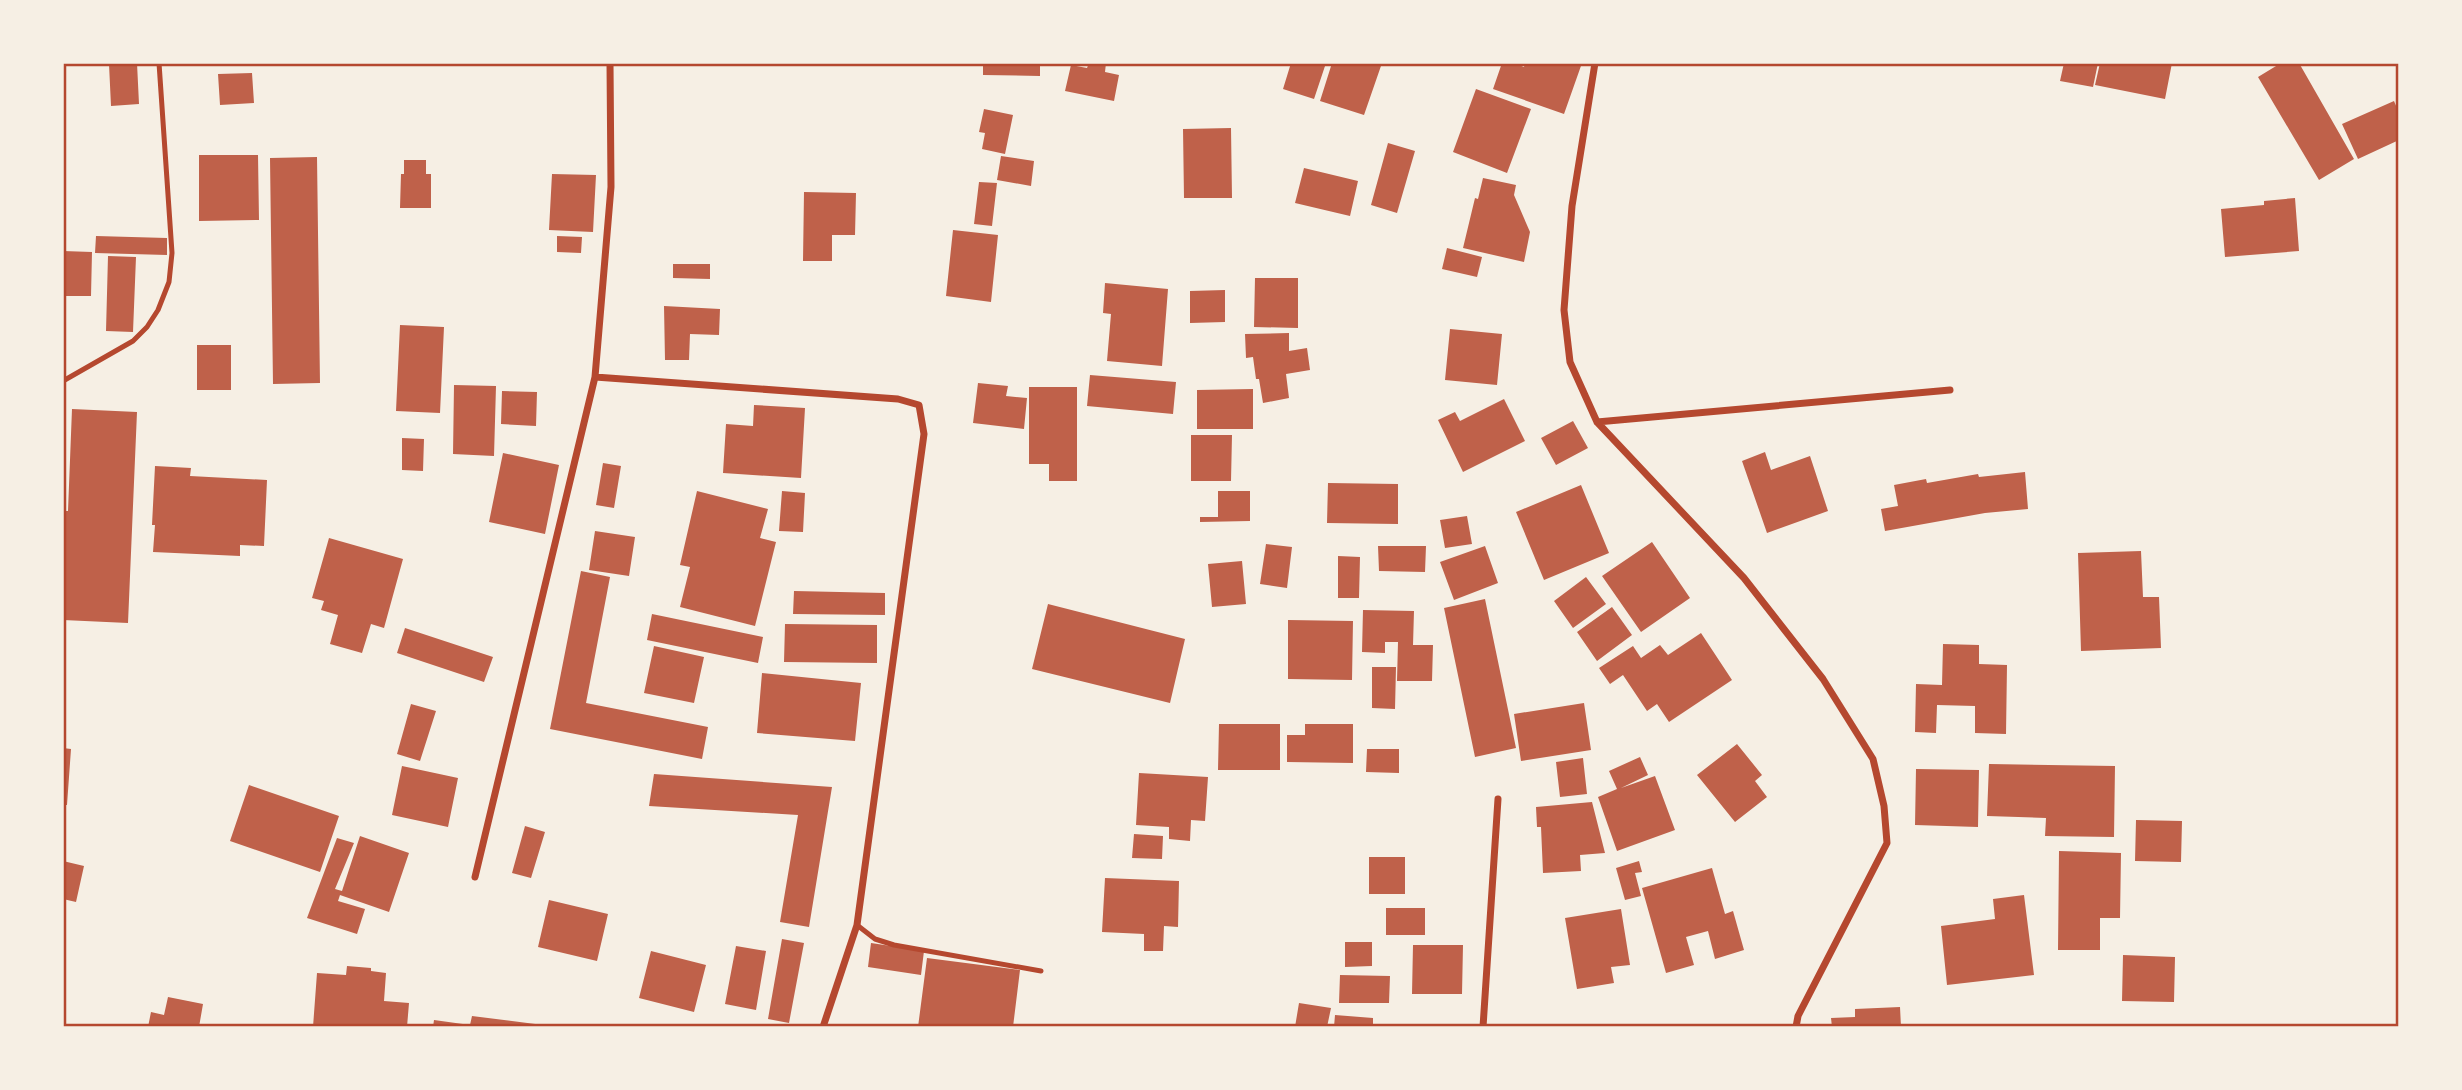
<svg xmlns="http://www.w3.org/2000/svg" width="2462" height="1090" font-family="'Zilla Slab',serif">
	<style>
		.building { fill: #bf614a }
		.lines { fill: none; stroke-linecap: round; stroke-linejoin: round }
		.service { stroke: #b5482f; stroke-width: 5 }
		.minor { stroke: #b5482f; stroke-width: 7 }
		.neatline { fill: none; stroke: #b5482f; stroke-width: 2.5 }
	</style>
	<rect width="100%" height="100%" fill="#f6efe4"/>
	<path class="building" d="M 137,63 L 139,104 L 111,106 L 109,64 Z
		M 983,63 L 1040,63 L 1040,76 L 983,75 Z
		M 1089,63 L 1106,63 L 1105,72 L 1119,75 L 1114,101 L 1065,91 L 1071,65 L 1087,68 Z
		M 1291,63 L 1301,66 L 1302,63 L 1326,63 L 1314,99 L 1283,89 Z
		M 1332,63 L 1382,63 L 1364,115 L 1320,101 Z
		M 1502,63 L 1514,63 L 1524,67 L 1525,63 L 1582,63 L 1564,114 L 1493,89 Z
		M 2064,63 L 2098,63 L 2093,87 L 2060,81 Z
		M 2100,63 L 2172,63 L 2165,99 L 2095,85 Z
		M 2281,63 L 2299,63 L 2354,159 L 2319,180 L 2258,77 Z
		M 252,73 L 254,103 L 220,105 L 218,74 Z
		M 1476,89 L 1531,109 L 1507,173 L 1453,152 Z
		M 2394,101 L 2399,113 L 2399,140 L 2358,159 L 2342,124 Z
		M 984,109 L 1013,115 L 1005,154 L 982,149 L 985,133 L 979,132 Z
		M 1231,128 L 1232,198 L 1184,198 L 1183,129 Z
		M 1388,143 L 1415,151 L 1397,213 L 1371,205 Z
		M 199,155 L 258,155 L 259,220 L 199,221 Z
		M 1001,156 L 1034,161 L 1031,186 L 997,180 Z
		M 317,157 L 320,383 L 273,384 L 270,158 Z
		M 404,160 L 426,160 L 426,174 L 431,174 L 431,208 L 400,208 L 401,174 L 404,174 Z
		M 1304,168 L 1358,181 L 1350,216 L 1295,203 Z
		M 552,174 L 596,175 L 593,232 L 549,230 Z
		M 1483,178 L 1516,185 L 1514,195 L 1530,232 L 1524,262 L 1463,248 L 1475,198 L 1478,199 Z
		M 979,182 L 997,183 L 992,226 L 974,224 Z
		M 804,192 L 856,193 L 855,235 L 832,235 L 832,261 L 803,261 Z
		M 2295,198 L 2299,251 L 2225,257 L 2221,209 L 2264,205 L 2264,201 Z
		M 953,230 L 998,235 L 991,302 L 946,296 Z
		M 96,236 L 167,238 L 167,255 L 95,253 Z
		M 557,236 L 582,237 L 581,253 L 557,252 Z
		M 1447,248 L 1482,257 L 1477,277 L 1442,269 Z
		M 63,251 L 92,252 L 91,296 L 63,296 Z
		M 108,256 L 136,257 L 133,332 L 106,331 Z
		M 673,264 L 710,264 L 710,279 L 673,278 Z
		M 1255,278 L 1298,278 L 1298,328 L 1254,327 Z
		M 1105,283 L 1168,289 L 1162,366 L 1107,361 L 1111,314 L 1103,313 Z
		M 1225,290 L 1225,322 L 1190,323 L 1190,291 Z
		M 664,306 L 720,309 L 719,335 L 690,334 L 689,360 L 665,360 Z
		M 400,325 L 444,327 L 440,413 L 396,411 Z
		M 1450,329 L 1502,334 L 1497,385 L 1445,380 Z
		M 1289,333 L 1289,351 L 1307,348 L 1310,370 L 1286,374 L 1289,398 L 1263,403 L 1259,379 L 1256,379 L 1253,357 L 1246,358 L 1245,334 Z
		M 197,345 L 231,345 L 231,390 L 197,390 Z
		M 1090,375 L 1176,382 L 1173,414 L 1087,406 Z
		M 978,383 L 1008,386 L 1006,396 L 1027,398 L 1024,429 L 973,423 Z
		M 454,385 L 496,386 L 494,456 L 453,454 Z
		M 1029,387 L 1077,387 L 1077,481 L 1049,481 L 1049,464 L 1029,464 Z
		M 1253,389 L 1253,429 L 1197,429 L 1197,390 Z
		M 502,391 L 537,392 L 536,426 L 501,424 Z
		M 1504,399 L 1525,441 L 1463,472 L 1438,420 L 1455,412 L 1460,421 Z
		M 754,405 L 805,408 L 801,478 L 723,473 L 726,424 L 753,426 Z
		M 72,409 L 137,412 L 128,623 L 63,620 L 63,511 L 68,511 Z
		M 1573,421 L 1588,448 L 1556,465 L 1541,438 Z
		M 1191,435 L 1232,435 L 1231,481 L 1191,481 Z
		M 402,438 L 424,439 L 423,471 L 402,470 Z
		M 1765,452 L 1771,470 L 1810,456 L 1828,511 L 1767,533 L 1742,461 Z
		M 503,453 L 559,465 L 545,534 L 489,522 Z
		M 603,463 L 621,466 L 614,508 L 596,505 Z
		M 155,466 L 191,468 L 190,476 L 267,480 L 264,546 L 240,545 L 240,556 L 153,552 L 155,525 L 152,525 Z
		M 2025,472 L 2028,509 L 1985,513 L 1885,531 L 1881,509 L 1898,506 L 1894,485 L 1926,479 L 1927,483 L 1978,474 L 1979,477 Z
		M 1328,483 L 1398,484 L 1398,524 L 1327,523 Z
		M 1581,485 L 1609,553 L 1544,580 L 1516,512 Z
		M 697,491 L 768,509 L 760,538 L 776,542 L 755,626 L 680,607 L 690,567 L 680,565 Z
		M 782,491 L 805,493 L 803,532 L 779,531 Z
		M 1218,491 L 1250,491 L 1250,521 L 1200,522 L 1200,517 L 1218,517 Z
		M 1467,516 L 1472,544 L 1445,548 L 1440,520 Z
		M 595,531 L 635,537 L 629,576 L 589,570 Z
		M 329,538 L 403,559 L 384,628 L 371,624 L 362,653 L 330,644 L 338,615 L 321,610 L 324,601 L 312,598 Z
		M 1652,542 L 1690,598 L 1641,632 L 1602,576 Z
		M 1266,544 L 1292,547 L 1287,588 L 1260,584 Z
		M 1378,546 L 1426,546 L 1425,572 L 1379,571 Z
		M 1485,546 L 1498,583 L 1454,600 L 1440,562 Z
		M 2141,551 L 2143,597 L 2159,597 L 2161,648 L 2081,651 L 2078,553 Z
		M 1338,556 L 1360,557 L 1359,598 L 1338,598 Z
		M 1242,561 L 1246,604 L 1212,607 L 1208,564 Z
		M 581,571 L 610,577 L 586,703 L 708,727 L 702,759 L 550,729 Z
		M 1586,577 L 1606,604 L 1573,628 L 1554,601 Z
		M 794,591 L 885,593 L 885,615 L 793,614 Z
		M 1485,599 L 1516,748 L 1475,757 L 1444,608 Z
		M 1048,604 L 1185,639 L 1170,703 L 1032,669 Z
		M 1612,607 L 1632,635 L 1597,661 L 1577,632 Z
		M 1363,610 L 1414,611 L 1413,645 L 1433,645 L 1432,681 L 1397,681 L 1398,642 L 1385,642 L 1385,653 L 1362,652 Z
		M 652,614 L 763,637 L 758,663 L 647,640 Z
		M 1288,620 L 1353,621 L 1352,680 L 1288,679 Z
		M 785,624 L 877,625 L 877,663 L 784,662 Z
		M 405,628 L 493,657 L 484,682 L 397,653 Z
		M 1701,633 L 1732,680 L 1669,722 L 1657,704 L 1647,711 L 1623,675 L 1610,684 L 1599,668 L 1633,646 L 1641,658 L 1660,645 L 1668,655 Z
		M 1943,644 L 1979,645 L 1979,664 L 2007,665 L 2006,734 L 1975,733 L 1975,706 L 1937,705 L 1936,733 L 1915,732 L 1916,684 L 1942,685 Z
		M 654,646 L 704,657 L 694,703 L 644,693 Z
		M 1372,667 L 1396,667 L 1395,709 L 1372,708 Z
		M 762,673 L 861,683 L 855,741 L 757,733 Z
		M 1584,703 L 1591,750 L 1521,761 L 1514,714 Z
		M 411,704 L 436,711 L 420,761 L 397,754 Z
		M 1219,724 L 1280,724 L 1280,770 L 1218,770 Z
		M 1305,724 L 1353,724 L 1353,763 L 1287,762 L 1287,735 L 1305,735 Z
		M 1737,744 L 1762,775 L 1755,781 L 1767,797 L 1735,822 L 1697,775 Z
		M 63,748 L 71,749 L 67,805 L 63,805 Z
		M 1367,749 L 1399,749 L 1399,773 L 1366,772 Z
		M 1640,757 L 1648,775 L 1621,788 L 1655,776 L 1675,830 L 1617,851 L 1598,797 L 1617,789 L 1609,771 Z
		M 1583,758 L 1587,794 L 1560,797 L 1556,762 Z
		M 1989,764 L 2115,766 L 2114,837 L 2045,836 L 2046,818 L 1987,816 Z
		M 402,766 L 458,778 L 448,827 L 392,815 Z
		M 1916,769 L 1979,770 L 1978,827 L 1915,825 Z
		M 1139,773 L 1208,777 L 1205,821 L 1191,820 L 1190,841 L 1169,839 L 1169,827 L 1136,825 Z
		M 654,774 L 832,787 L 809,927 L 780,922 L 798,815 L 649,806 Z
		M 249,785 L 339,816 L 320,872 L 230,841 Z
		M 1592,802 L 1605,853 L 1580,855 L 1581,871 L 1543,873 L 1541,827 L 1537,827 L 1536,807 Z
		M 2136,820 L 2182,821 L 2181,862 L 2135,861 Z
		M 525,826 L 545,832 L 531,878 L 512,873 Z
		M 1134,834 L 1163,836 L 1162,859 L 1132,858 Z
		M 360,836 L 409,853 L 389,912 L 340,895 L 338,901 L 365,909 L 357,934 L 307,918 L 337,838 L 354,843 L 335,889 L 342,891 Z
		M 2059,851 L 2121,853 L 2120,918 L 2100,918 L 2100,950 L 2058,950 Z
		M 1369,857 L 1405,857 L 1405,894 L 1369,894 Z
		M 63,861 L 84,866 L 76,902 L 63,899 Z
		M 1639,861 L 1642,872 L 1635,873 L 1641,896 L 1625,900 L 1616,868 Z
		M 1712,868 L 1725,914 L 1733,911 L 1744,950 L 1715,959 L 1708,931 L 1686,937 L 1694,965 L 1666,973 L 1642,888 Z
		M 1105,878 L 1179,881 L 1178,927 L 1164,926 L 1163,951 L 1144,951 L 1144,934 L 1102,932 Z
		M 2024,895 L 2034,975 L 1947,985 L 1941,926 L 1995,919 L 1993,899 Z
		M 549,900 L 608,914 L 597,961 L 538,947 Z
		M 1386,908 L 1425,908 L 1425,935 L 1386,935 Z
		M 1621,909 L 1630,965 L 1611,967 L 1614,983 L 1577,989 L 1565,918 Z
		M 782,939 L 804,943 L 789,1023 L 768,1019 Z
		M 1345,942 L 1372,942 L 1372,966 L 1345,967 Z
		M 871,943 L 924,951 L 921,975 L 868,967 Z
		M 1413,945 L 1463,945 L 1462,994 L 1412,994 Z
		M 736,946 L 766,951 L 756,1010 L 725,1004 Z
		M 651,951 L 706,965 L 694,1012 L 639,998 Z
		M 2123,955 L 2175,957 L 2174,1002 L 2122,1001 Z
		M 927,958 L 1020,970 L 1013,1027 L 918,1027 Z
		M 347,966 L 371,968 L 371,971 L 386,973 L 384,1001 L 409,1003 L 407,1027 L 313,1027 L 317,973 L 346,975 Z
		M 1340,975 L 1390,976 L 1389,1003 L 1339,1003 Z
		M 168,997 L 203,1004 L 199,1027 L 148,1027 L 151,1012 L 164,1015 Z
		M 1299,1003 L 1331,1008 L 1327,1027 L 1295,1027 Z
		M 1900,1007 L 1901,1027 L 1832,1027 L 1831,1018 L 1855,1017 L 1855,1009 Z
		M 1335,1015 L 1373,1018 L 1373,1027 L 1334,1027 Z
		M 472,1016 L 543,1025 L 542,1027 L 433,1027 L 434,1020 L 470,1025 Z"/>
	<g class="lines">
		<path class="service" d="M 63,381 L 133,341 L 147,327 L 158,310 L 169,282 L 172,253 L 159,63
			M 857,925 L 875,939 L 894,945 L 1041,971"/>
		<path class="minor" d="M 1595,63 L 1572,206 L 1564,310 L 1570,362 L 1597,422 L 1744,578 L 1823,679 L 1873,759 L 1884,806 L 1887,843 L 1798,1016 L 1796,1027
			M 595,377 L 611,187 L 610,63
			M 1597,422 L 1950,390
			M 475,877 L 595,377 L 898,399 L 919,405 L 924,434 L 857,925 L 823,1027
			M 1483,1027 L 1498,799"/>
	</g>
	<rect width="2462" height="1090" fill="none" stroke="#f6efe4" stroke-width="130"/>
	<rect x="65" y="65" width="2332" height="960" class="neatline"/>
</svg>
